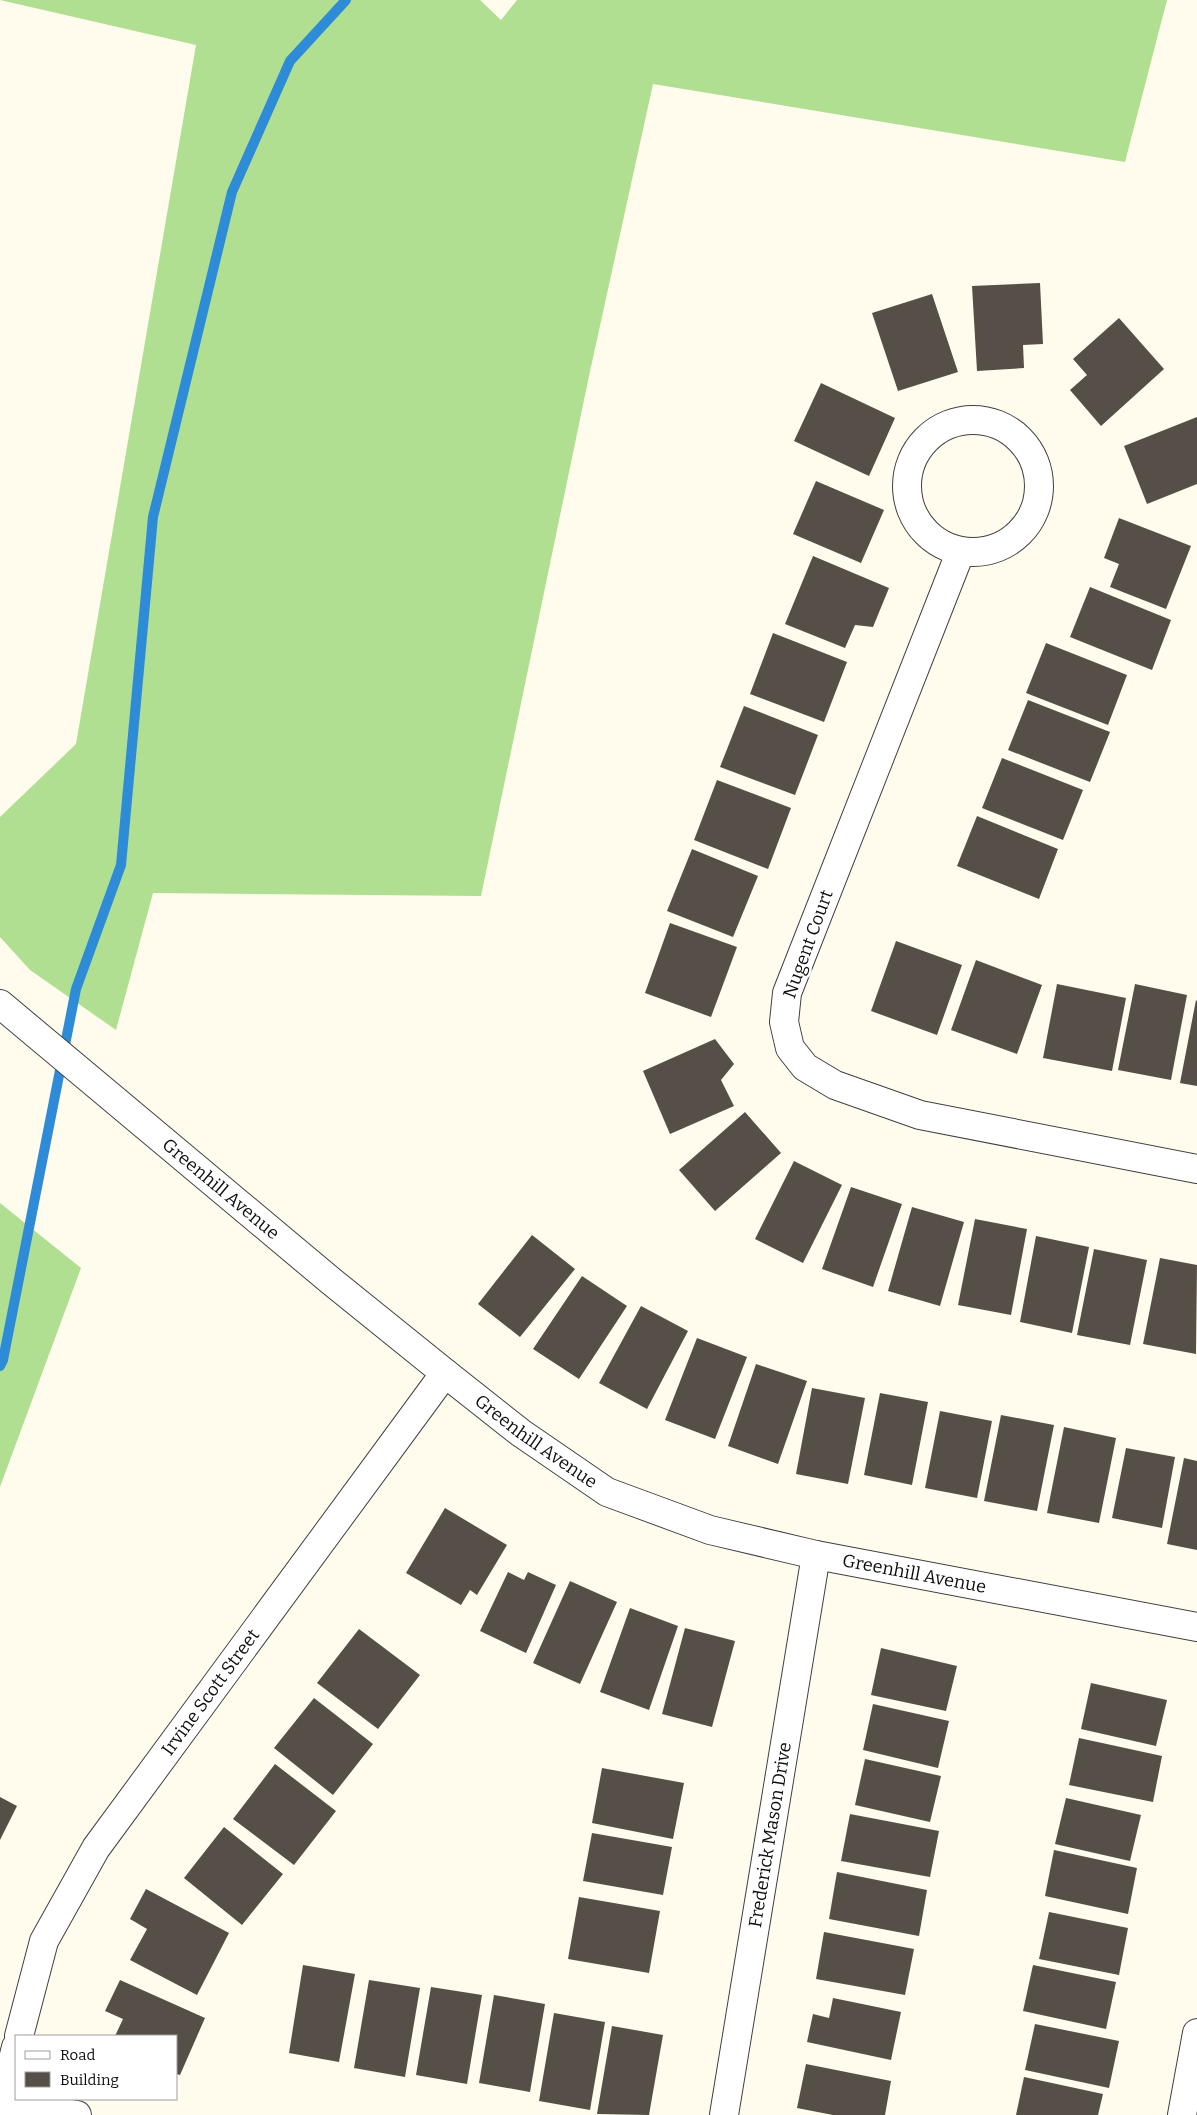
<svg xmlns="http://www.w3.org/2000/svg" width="1197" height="2115" font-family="Bitter,serif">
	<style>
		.forest { fill: #b0df91 }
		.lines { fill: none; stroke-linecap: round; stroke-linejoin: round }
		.stream { stroke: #2e8bd8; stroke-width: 10 }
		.building { fill: #564f48 }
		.street-casing { stroke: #404040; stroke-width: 30 }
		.street { stroke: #fff; stroke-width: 28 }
		.labels { text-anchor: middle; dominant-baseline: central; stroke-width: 5; stroke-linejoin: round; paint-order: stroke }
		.street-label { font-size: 18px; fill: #0d0d0d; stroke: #fff }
	</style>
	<rect width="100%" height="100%" fill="#fffced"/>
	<path class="forest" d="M 0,0 L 480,0 L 501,20 L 517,0 L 1167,0 L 1125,162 L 653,84 L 589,376 L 481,896 L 153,893 L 116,1030 L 30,970 L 0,937 L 0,817 L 76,744 L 196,45 Z
		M 0,1203 L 81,1268 L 0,1487 Z"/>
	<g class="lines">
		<path class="stream" d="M 0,1366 L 3,1360 L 76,989 L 121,865 L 153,517 L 232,192 L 290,61 L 346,0"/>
	</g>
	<path class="building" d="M 1040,283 L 1043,344 L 1023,345 L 1024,368 L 977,371 L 972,286 Z
		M 932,294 L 958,372 L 898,391 L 872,313 Z
		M 1119,318 L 1164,369 L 1101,426 L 1070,390 L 1087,375 L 1073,359 Z
		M 821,383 L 895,418 L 869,476 L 794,441 Z
		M 1197,417 L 1197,484 L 1147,504 L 1124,446 Z
		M 816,481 L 884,510 L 861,563 L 793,534 Z
		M 1119,518 L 1191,546 L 1166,609 L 1110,587 L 1119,564 L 1104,558 Z
		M 813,556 L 889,588 L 873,627 L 855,625 L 845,648 L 785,624 Z
		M 1090,587 L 1171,620 L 1152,670 L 1070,637 Z
		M 773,633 L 847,662 L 824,722 L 750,694 Z
		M 1046,643 L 1127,675 L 1108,725 L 1026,693 Z
		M 1028,700 L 1110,732 L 1090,782 L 1008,750 Z
		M 744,706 L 818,735 L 795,795 L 720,767 Z
		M 1002,758 L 1083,790 L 1063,840 L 982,808 Z
		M 717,780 L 791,808 L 768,869 L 694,840 Z
		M 977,816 L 1058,849 L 1039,899 L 957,866 Z
		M 692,849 L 758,876 L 733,937 L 667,911 Z
		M 670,923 L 737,947 L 711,1017 L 645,993 Z
		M 896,941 L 962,965 L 937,1035 L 871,1011 Z
		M 976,960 L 1042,985 L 1017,1054 L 951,1030 Z
		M 1057,984 L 1126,998 L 1112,1071 L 1043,1058 Z
		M 1135,984 L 1187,995 L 1171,1080 L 1118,1070 Z
		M 1196,1000 L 1197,1001 L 1197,1086 L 1180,1083 Z
		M 715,1039 L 734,1064 L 721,1080 L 734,1106 L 670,1134 L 643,1071 Z
		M 745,1112 L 781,1153 L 715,1211 L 679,1170 Z
		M 794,1161 L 842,1185 L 803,1263 L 755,1239 Z
		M 851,1187 L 902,1204 L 873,1287 L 822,1269 Z
		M 912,1207 L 964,1222 L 940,1306 L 888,1291 Z
		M 975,1219 L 1027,1229 L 1011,1315 L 958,1305 Z
		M 532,1235 L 575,1269 L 520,1337 L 478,1304 Z
		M 1036,1236 L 1089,1247 L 1072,1333 L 1020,1322 Z
		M 1094,1249 L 1147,1260 L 1130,1345 L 1077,1335 Z
		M 1160,1258 L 1197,1265 L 1196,1354 L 1143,1344 Z
		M 582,1276 L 627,1306 L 579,1379 L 533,1349 Z
		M 641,1306 L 688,1331 L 647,1409 L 599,1383 Z
		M 697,1338 L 747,1357 L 715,1439 L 665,1420 Z
		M 756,1364 L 807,1381 L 778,1464 L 728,1446 Z
		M 812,1388 L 865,1398 L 848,1484 L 796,1474 Z
		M 880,1393 L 928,1402 L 912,1485 L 864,1475 Z
		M 940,1411 L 992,1421 L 977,1498 L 925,1488 Z
		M 1001,1415 L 1054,1425 L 1037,1511 L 984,1501 Z
		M 1064,1427 L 1116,1438 L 1099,1523 L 1047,1513 Z
		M 1126,1448 L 1175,1457 L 1162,1528 L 1112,1518 Z
		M 1184,1458 L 1197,1461 L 1197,1550 L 1167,1544 Z
		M 445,1508 L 507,1545 L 477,1595 L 470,1590 L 461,1605 L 406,1573 Z
		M 508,1572 L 524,1580 L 528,1572 L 556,1585 L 526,1653 L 480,1631 Z
		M 570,1581 L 617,1602 L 580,1684 L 533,1663 Z
		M 630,1608 L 678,1626 L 649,1710 L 600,1692 Z
		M 685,1628 L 735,1641 L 712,1727 L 662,1714 Z
		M 359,1629 L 420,1675 L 378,1729 L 317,1683 Z
		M 881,1648 L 957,1666 L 946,1711 L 871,1695 Z
		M 1091,1683 L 1167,1700 L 1156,1746 L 1081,1729 Z
		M 314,1698 L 373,1744 L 333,1795 L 274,1748 Z
		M 873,1704 L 949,1721 L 938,1768 L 863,1750 Z
		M 1079,1738 L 1162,1756 L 1153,1802 L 1069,1785 Z
		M 865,1759 L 941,1776 L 930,1822 L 855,1805 Z
		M 275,1764 L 336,1811 L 294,1865 L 233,1819 Z
		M 602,1768 L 684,1783 L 673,1839 L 592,1823 Z
		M 0,1797 L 17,1806 L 0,1840 Z
		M 1066,1798 L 1141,1815 L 1130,1861 L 1055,1844 Z
		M 850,1814 L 939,1831 L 930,1877 L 841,1861 Z
		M 224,1827 L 283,1874 L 242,1925 L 184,1878 Z
		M 592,1833 L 672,1847 L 663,1895 L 583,1881 Z
		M 1054,1850 L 1137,1868 L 1128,1914 L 1045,1896 Z
		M 837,1872 L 927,1890 L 919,1936 L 829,1919 Z
		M 146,1889 L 229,1933 L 197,1995 L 130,1960 L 147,1929 L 130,1919 Z
		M 579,1897 L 660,1911 L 649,1973 L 568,1959 Z
		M 1049,1912 L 1128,1928 L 1119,1975 L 1039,1959 Z
		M 824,1932 L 914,1949 L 905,1995 L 816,1979 Z
		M 303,1965 L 355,1974 L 339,2062 L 289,2053 Z
		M 1033,1965 L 1116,1982 L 1106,2029 L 1023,2011 Z
		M 120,1980 L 205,2018 L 180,2075 L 176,2074 L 176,2036 L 115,2036 L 123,2019 L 105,2011 Z
		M 369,1980 L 420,1988 L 405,2077 L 354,2068 Z
		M 431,1987 L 482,1995 L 467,2084 L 416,2075 Z
		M 494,1995 L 545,2004 L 530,2092 L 479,2083 Z
		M 833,1998 L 901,2012 L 891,2060 L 807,2042 L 813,2014 L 829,2018 Z
		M 554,2013 L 605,2022 L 590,2110 L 539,2101 Z
		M 1035,2024 L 1119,2041 L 1109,2088 L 1025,2070 Z
		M 612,2026 L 663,2035 L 649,2115 L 597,2114 Z
		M 806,2064 L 891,2081 L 885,2115 L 833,2115 L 797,2108 Z
		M 1024,2077 L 1103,2094 L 1098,2115 L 1016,2115 Z"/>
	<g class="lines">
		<g class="street-casing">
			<g id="street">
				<circle cx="973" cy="486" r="66"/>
				<path d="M 960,553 L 787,993 L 784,1022 L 790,1048 L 805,1067 L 835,1085 L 920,1115 L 1197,1169"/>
				<path id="s1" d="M 0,1004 L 331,1281 L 445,1373 L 521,1433 L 607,1492 L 710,1530 L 816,1555 L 1197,1627"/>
				<path id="s2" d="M 19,2036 L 44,1941 L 96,1848 L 445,1373"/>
				<path d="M 2,2102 L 77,2115"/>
				<path d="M 0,2112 L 16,2047"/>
				<path id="s3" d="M 724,2115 L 816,1555"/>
				<path d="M 1182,2115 L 1197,2033"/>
			</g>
		</g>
		<use href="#street" class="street"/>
	</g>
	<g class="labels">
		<g class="street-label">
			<text transform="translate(808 944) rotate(-70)">Nugent Court</text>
			<text stroke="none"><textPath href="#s1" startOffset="288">Greenhill Avenue</textPath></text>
			<text stroke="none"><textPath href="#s1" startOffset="692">Greenhill Avenue</textPath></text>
			<text stroke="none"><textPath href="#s1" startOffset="1098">Greenhill Avenue</textPath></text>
			<text stroke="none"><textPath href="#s2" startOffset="398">Irvine Scott Street</textPath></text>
			<text stroke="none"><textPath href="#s3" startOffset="284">Frederick Mason Drive</textPath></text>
		</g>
	</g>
	<rect x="15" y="2035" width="162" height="65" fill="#ffffff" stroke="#9e9e9e"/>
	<rect x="25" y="2051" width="25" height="8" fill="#ffffff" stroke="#9e9e9e"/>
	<text x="60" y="2060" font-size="15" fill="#0d0d0d">Road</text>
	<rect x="25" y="2072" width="25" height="15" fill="#564f48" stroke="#9e9e9e"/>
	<text x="60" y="2085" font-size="15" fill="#0d0d0d">Building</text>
</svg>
